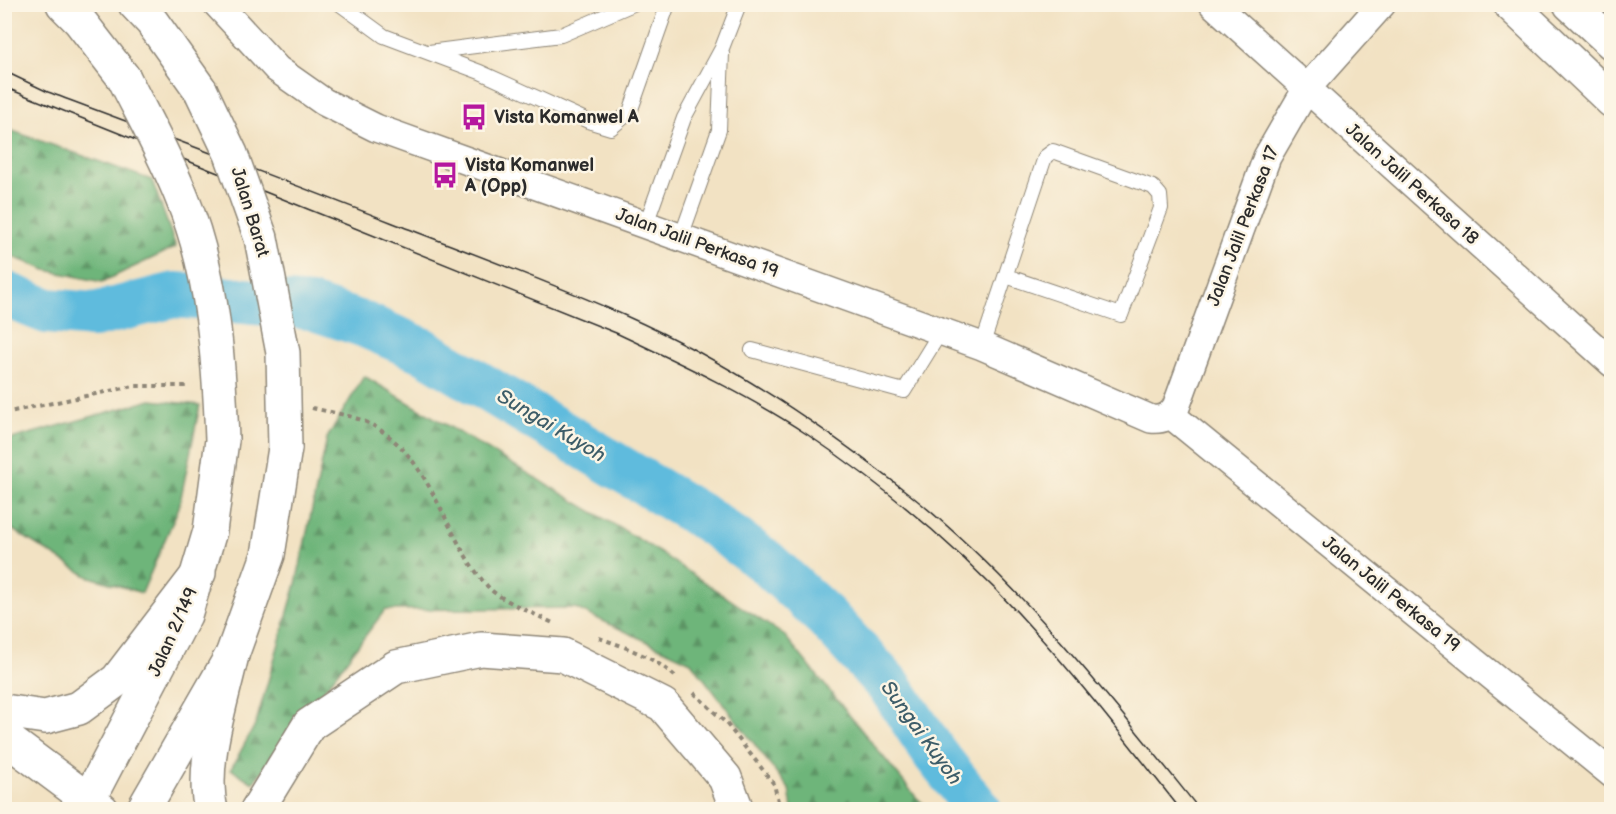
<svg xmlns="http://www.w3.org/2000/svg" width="1616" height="814" font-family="'Balsamiq Sans',sans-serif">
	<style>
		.forest { fill: url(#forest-firs); stroke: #4c7052; stroke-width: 1.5 }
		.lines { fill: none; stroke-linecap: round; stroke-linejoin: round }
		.river { stroke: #5fbbdd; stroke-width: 46 }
		.service-casing { stroke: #8e8677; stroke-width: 16 }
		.minor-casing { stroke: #8e8677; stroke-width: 30 }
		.tertiary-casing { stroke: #8e8677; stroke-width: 36 }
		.secondary-casing { stroke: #8e8677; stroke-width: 36 }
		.motorway-casing { stroke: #8e8677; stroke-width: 36 }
		.path { stroke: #8e8677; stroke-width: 4; stroke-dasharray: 4.5 4.5; stroke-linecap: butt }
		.service { stroke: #fff; stroke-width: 14 }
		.minor { stroke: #fff; stroke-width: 27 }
		.tertiary { stroke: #fff; stroke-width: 33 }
		.secondary { stroke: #fff; stroke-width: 33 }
		.motorway { stroke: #fff; stroke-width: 33 }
		.tram { stroke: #2b2b2b; stroke-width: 1.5 }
		.secondary-bridge-casing { stroke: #8e8677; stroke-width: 36; stroke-linecap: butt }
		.secondary-bridge { stroke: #fff; stroke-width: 33 }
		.labels { text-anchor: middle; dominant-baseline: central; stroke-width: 5; stroke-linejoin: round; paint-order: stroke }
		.poi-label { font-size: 18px; font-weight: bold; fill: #2b2b2b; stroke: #fcf5e5; text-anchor: start }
		.street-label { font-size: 18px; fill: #2b2b2b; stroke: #fcf5e5 }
		.water-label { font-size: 20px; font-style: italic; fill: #3d5d69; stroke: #fcf5e5 }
	</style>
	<defs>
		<pattern id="forest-firs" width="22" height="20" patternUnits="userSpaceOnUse" patternTransform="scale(1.5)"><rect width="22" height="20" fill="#6eb57a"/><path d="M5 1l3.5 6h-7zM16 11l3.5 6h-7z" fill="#5b9364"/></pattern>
	</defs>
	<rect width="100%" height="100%" fill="#fcf5e5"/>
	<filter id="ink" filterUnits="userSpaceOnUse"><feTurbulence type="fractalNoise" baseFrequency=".0167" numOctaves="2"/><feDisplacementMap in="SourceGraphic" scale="12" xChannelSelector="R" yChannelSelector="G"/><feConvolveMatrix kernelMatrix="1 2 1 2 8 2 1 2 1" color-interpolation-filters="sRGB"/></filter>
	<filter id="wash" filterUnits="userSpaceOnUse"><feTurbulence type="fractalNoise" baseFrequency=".008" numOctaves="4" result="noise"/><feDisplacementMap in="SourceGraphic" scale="24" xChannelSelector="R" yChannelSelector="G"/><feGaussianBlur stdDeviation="1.35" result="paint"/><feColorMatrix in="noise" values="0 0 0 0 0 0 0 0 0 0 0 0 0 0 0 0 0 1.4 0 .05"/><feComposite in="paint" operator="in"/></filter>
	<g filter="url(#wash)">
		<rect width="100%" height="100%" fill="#f2e2c3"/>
		<path class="forest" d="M 4,128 L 152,180 L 176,247 L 102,282 L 46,270 L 5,254 Z
			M 364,376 L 645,543 L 785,636 L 916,797 L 929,809 L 792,809 L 789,789 L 691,662 L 575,608 L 385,610 L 253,783 L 231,769 L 256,723 L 296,584 L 327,438 Z
			M 151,400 L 200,405 L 179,507 L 142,593 L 87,576 L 5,525 L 4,441 Z"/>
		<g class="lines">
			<path class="river" d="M 4,294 L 47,311 L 94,315 L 175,295 L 311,307 L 365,325 L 422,350 L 709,521 L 766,562 L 826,617 L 891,688 L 935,754 L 979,810"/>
		</g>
	</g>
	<g filter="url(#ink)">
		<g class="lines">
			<g class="service-casing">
				<path id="service" d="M 340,4 L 384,36 L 480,72 L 588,121 L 611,128 L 630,112 L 668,4
					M 429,52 L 561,35 L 633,4
					M 646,224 L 684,118 L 722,48 L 739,4
					M 681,237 L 719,130 L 722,53
					M 982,346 L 1045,157 L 1053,151 L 1153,187 L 1160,195 L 1161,208 L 1121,315 L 1006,276
					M 752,350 L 904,391 L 941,331"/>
			</g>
			<g class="minor-casing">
				<path id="minor" d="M 217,4 L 277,69 L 324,102 L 376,128 L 982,346 L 1151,419 C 1163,420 1169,417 1176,407 L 1267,157 L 1307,88 L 1382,4
					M 1213,4 L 1612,363
					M 1171,415 L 1612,774"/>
			</g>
			<g class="tertiary-casing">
				<path id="tertiary" d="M 1510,4 L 1612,101
					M 1570,4 L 1612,43"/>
			</g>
			<g class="secondary-casing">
				<path id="secondary" d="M 63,4 L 79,20 L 124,78
					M 135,4 L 152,22 L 201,91
					M 83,810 L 185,615 L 210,531 L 222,440
					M 143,810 L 232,655 L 268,555 L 285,448"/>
			</g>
			<g class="motorway-casing">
				<path id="motorway" d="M 4,711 L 45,717 L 79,708 L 117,680 L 199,573
					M 4,737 L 102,810
					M 211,810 C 200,764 222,700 232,655
					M 257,810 L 309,725 L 396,667 L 481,649 L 563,655 L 663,705 L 725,778 L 737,810"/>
			</g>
			<path class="path" d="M 312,408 C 329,412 350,415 366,422 C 434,454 442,538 490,589 C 501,600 539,616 555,624
				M 4,413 L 134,386 L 190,386
				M 599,638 C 626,647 656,658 677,678
				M 694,693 L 726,723 L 774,784 L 780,810"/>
			<use href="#service" class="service"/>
			<use href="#minor" class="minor"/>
			<use href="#tertiary" class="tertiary"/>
			<use href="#secondary" class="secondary"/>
			<use href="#motorway" class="motorway"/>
			<path class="tram" d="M 4,71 L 48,92 C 163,135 279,178 393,223 C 471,253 550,282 626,316 C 727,361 822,425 908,493 C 1021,583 1110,698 1200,810
				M 4,87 L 616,333 C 682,364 748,395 808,435 C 887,488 964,553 1028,624 C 1082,683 1131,747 1181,810"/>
			<g class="secondary-bridge-casing">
				<path id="secondary-bridge" d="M 124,78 C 144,118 166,157 182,198 C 213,273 219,360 222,440
					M 201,91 L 231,154 L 261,238 L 283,353 L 285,448"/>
			</g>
			<use href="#secondary-bridge" class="secondary-bridge"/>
		</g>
	</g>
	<defs>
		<g id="bus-bare" transform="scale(2.07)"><path d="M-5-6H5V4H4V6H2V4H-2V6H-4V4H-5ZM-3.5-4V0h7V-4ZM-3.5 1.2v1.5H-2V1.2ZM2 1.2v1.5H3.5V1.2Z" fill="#b5179e" stroke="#fcf5e5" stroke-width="2.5" paint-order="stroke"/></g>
	</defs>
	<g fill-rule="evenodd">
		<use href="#bus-bare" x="474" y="117"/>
		<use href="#bus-bare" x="445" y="175"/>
	</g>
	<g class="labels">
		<g class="poi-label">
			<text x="494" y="117">Vista Komanwel A</text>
			<text x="465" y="165">Vista Komanwel<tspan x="465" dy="21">A (Opp)</tspan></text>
		</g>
		<g class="street-label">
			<text transform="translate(1412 184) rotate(42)">Jalan Jalil Perkasa 18</text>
			<text transform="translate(250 212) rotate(73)">Jalan Barat</text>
			<text transform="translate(1243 226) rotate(-69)">Jalan Jalil Perkasa 17</text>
			<text transform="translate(697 243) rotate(20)">Jalan Jalil Perkasa 19</text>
			<text transform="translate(1391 594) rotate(39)">Jalan Jalil Perkasa 19</text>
			<text transform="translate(173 632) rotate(-66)">Jalan 2/149</text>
		</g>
		<g class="water-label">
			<text transform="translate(551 426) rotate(31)">Sungai Kuyoh</text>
			<text transform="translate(921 733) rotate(54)">Sungai Kuyoh</text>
		</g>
	</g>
	<rect width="1616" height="814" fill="none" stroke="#fcf5e5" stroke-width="24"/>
</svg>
